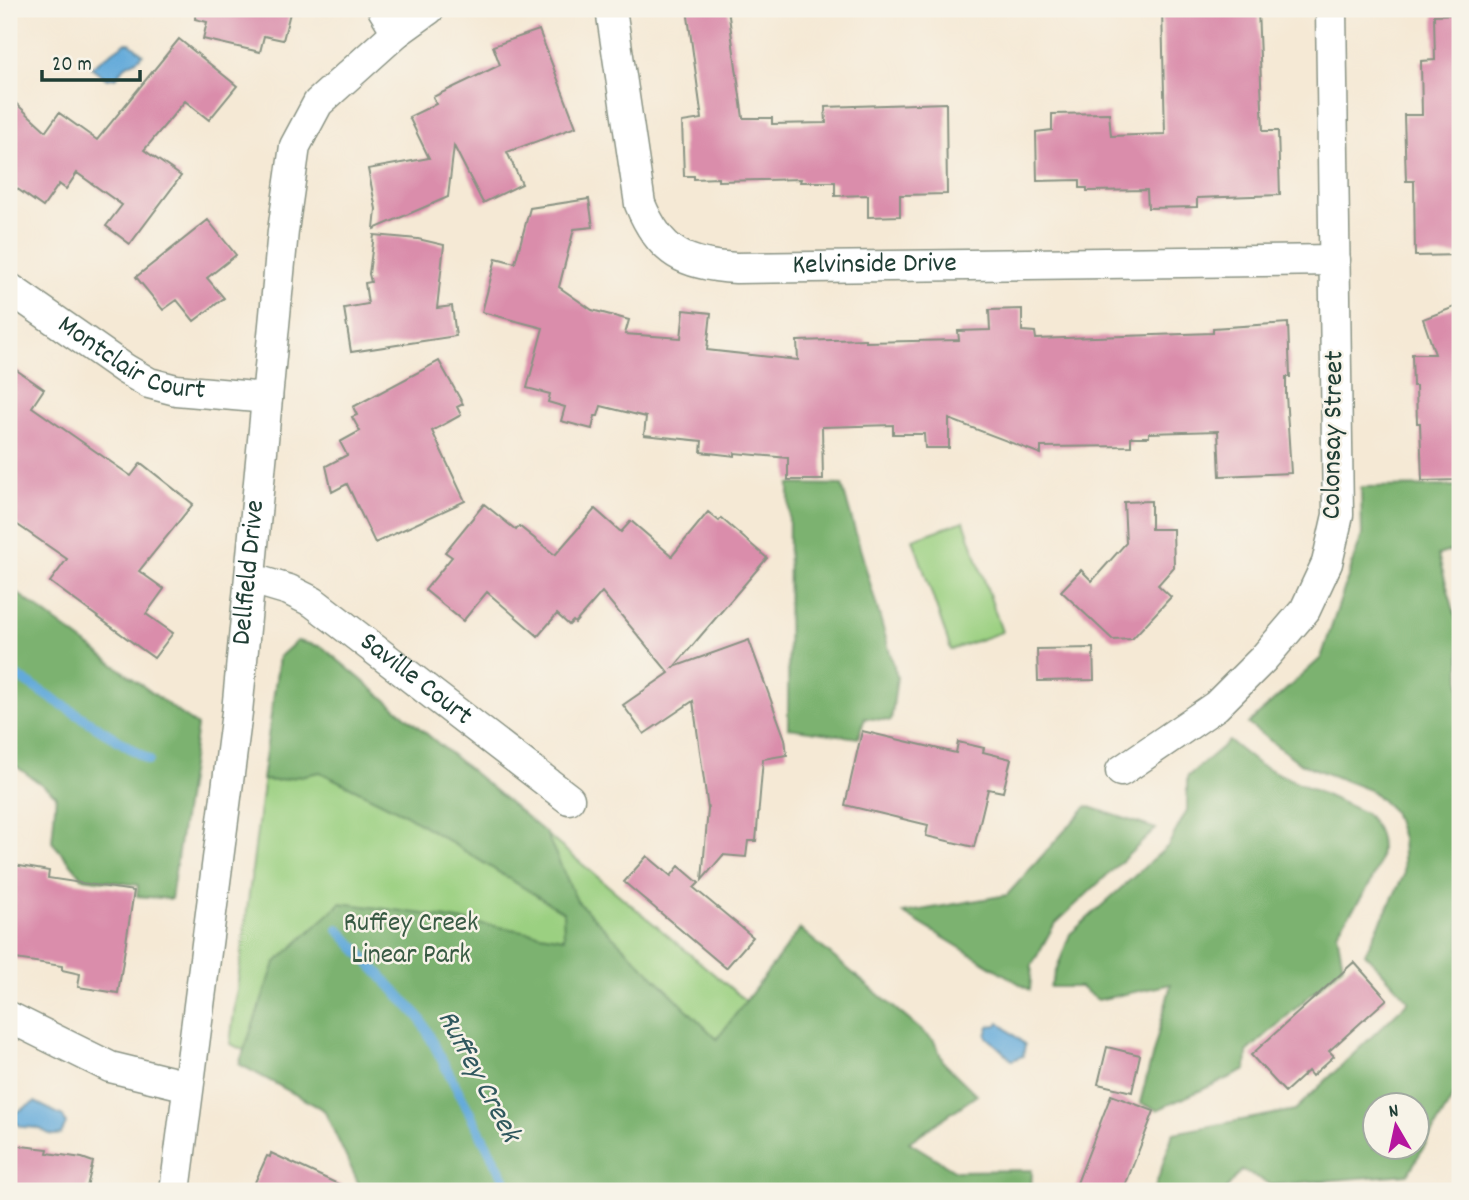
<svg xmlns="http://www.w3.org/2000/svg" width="1469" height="1200" font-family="Dekko,sans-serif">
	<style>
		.green { fill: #9bd081; stroke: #5d865a; stroke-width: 2 }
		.forest { fill: #7cb26f; stroke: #4e7852; stroke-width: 2; fill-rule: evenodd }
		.water { fill: #64aada; stroke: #427487; stroke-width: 2 }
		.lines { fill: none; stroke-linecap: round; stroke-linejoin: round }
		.stream { stroke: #64aada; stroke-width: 10 }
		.building { fill: #da8dab }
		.street-casing { stroke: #8a9384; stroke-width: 33 }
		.street { stroke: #fff; stroke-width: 30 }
		.labels { text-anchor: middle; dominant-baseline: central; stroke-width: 5; stroke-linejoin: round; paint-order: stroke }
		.street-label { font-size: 28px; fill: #1f3d34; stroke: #f7f3e8 }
		.park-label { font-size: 28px; fill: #385a43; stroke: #f7f3e8 }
		.water-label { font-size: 30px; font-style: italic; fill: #30585e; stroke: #f7f3e8 }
	</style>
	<rect width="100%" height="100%" fill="#f7f3e8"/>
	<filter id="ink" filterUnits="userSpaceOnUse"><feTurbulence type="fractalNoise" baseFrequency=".0143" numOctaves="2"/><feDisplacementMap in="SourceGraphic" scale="14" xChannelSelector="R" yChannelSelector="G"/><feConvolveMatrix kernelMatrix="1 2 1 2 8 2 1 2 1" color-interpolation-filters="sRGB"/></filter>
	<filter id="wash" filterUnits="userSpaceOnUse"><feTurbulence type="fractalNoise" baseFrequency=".00686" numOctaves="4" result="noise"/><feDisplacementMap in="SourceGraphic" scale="28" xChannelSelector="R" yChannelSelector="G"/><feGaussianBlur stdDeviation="1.57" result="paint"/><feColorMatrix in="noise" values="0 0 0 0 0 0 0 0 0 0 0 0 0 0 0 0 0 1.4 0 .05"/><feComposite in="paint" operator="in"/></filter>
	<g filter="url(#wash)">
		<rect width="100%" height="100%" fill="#f5e9d5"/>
		<path class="green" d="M 964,521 L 1002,632 L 951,650 L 913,539 Z
			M 297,641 L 322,647 L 794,1041 L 374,1108 L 230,1044 L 279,658 Z"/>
		<path class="forest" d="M 789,484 L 842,485 L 897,677 L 891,721 L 865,718 L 858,738 L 788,728 Z
			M 1460,486 L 1460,548 L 1438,555 L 1460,632 L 1460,1097 L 1453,1097 L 1408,1174 L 1272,1185 L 1242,1170 L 1225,1191 L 1154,1191 L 1173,1133 L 1295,1110 L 1409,1001 L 1365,953 L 1404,875 L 1402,838 L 1393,811 L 1372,791 L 1300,763 L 1248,724 L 1321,658 L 1362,535 L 1361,487 ZM 1374,1106 L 1416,1106 L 1416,1148 L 1374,1148 Z
			M 9,587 L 197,726 L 171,899 L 137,896 L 138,885 L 83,878 L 52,842 L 56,795 L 9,761 Z
			M 297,641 L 322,647 L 546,833 L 577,901 L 717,1039 L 800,929 L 934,1041 L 944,1063 L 977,1095 L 909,1142 L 956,1171 L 1032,1170 L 1031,1191 L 362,1191 L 324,1110 L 239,1064 L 275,963 L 341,903 L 424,914 L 564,938 L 563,912 L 403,813 L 320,772 L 276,781 L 262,780 L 279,657 Z
			M 1229,741 L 1259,765 L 1365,813 C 1405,853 1360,897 1337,932 L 1343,966 L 1247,1052 L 1246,1070 L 1157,1110 L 1140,1103 L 1171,984 L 1098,1000 L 1080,987 L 1050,987 L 1070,934 L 1168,846 L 1187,810 L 1187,777 Z
			M 1087,806 L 1156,829 L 1054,925 L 1032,965 L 1030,990 L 903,913 L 1007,895 Z"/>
		<path class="water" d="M 125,43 L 130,43 L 143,54 C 134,66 127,59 117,77 L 107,79 L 91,67 Z
			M 999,1022 L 1025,1045 L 1023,1056 L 1012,1060 L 986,1036 L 989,1026 L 997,1025 Z
			M 35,1102 L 63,1116 L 66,1124 L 61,1134 C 50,1137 49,1133 40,1129 C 25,1124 21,1134 12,1115 Z"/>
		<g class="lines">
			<path class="stream" d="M 9,671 L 149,760
				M 338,929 L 420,1018 L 507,1184 L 508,1191"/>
		</g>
		<g id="blocks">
			<path class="building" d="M 196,9 L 291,9 L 283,40 L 264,36 L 260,52 L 203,39 L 207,22 L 195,19 Z
				M 687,9 L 728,9 L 743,118 L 772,118 L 772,124 L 826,123 L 825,107 L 946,103 L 947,194 L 900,195 L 900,216 L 868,217 L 868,195 L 835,196 L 835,182 L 800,182 L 801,179 L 718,181 L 718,178 L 694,179 L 694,176 L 684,176 L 682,122 L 702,119 Z
				M 1162,9 L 1258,9 L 1263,131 L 1278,131 L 1280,195 L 1197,198 L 1197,207 L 1148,208 L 1147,190 L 1087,191 L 1087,188 L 1080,188 L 1080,180 L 1037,181 L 1036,132 L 1052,130 L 1052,114 L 1109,113 L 1111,136 L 1165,134 Z
				M 1460,14 L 1460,255 L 1415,256 L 1414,181 L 1406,181 L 1404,115 L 1422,115 L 1421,61 L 1435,60 L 1434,15 Z
				M 539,30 L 576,127 L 507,152 L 522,184 L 483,203 L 454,146 L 448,197 L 374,229 L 376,209 L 368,169 L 429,158 L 409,117 L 436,104 L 433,97 L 500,65 L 493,46 Z
				M 179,39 L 237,86 L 209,120 L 185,101 L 144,150 L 181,176 L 130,244 L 106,226 L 122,205 L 77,173 L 66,189 L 59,184 L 43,207 L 9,183 L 9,97 L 46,131 L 59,113 L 97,140 Z
				M 589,199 L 593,227 L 574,229 L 559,287 L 592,310 L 629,320 L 625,334 L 681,338 L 684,310 L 711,313 L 707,350 L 798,360 L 797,341 L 866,339 L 866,342 L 959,340 L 958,331 L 990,330 L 989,310 L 1022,309 L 1022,331 L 1035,332 L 1036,339 L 1213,333 L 1213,328 L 1288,323 L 1290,377 L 1286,377 L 1286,395 L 1291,473 L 1220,476 L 1218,431 L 1149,433 L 1149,437 L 1131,437 L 1131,446 L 1041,447 L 1041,454 L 949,419 L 949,448 L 925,448 L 924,434 L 893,434 L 893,425 L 822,427 L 823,480 L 788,480 L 788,458 L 735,453 L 735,456 L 701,452 L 702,441 L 644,435 L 646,417 L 601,406 L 598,416 L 595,416 L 592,429 L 561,421 L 565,407 L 548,402 L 550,394 L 527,388 L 543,328 L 482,312 L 496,258 L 515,263 L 530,208 Z
				M 208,220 L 236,255 L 207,278 L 224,298 L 194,321 L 177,300 L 163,310 L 136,277 Z
				M 374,235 L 418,239 L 444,245 L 437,308 L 452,306 L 456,336 L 351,352 L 344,308 L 368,304 L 365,283 L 371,282 L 369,274 Z
				M 1460,305 L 1460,456 L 1455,456 L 1456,480 L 1422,481 L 1420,423 L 1417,423 L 1416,386 L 1413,386 L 1412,354 L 1435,354 L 1423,319 Z
				M 439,361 L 463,404 L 457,407 L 461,415 L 432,431 L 465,501 L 375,543 L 347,484 L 332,492 L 326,466 L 347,455 L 340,442 L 360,431 L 352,417 L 357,415 L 353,407 Z
				M 9,365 L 44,389 L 32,407 L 131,476 L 141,463 L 193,504 L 139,571 L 164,589 L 146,614 L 173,633 L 154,658 L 50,582 L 67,559 L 9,519 Z
				M 1151,501 L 1151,529 L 1173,529 L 1174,567 L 1158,585 L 1171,597 L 1132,639 L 1113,640 L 1061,591 L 1081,570 L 1092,581 L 1126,543 L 1124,502 Z
				M 484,504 L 516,530 L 519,526 L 555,555 L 595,509 L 621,532 L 631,521 L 672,556 L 708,512 L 719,521 L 721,518 L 767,558 L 674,667 L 749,640 L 785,739 L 787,755 L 763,759 L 756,841 L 748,841 L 746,857 L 723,855 L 702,880 L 708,809 L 693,701 L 644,734 L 623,705 L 669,673 L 602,592 L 575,623 L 573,621 L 569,625 L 557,614 L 538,636 L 487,592 L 463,621 L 425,590 L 452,557 L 445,552 Z
				M 1093,648 L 1094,680 L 1038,681 L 1037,649 Z
				M 862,731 L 956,753 L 958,742 L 984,748 L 983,752 L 1011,759 L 1003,792 L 988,789 L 974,847 L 926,836 L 928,825 L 845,805 Z
				M 647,856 L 671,876 L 679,866 L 699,883 L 694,888 L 753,937 L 726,968 L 624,882 Z
				M 14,865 L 49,871 L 48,878 L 134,891 L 118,993 L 78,987 L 80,974 L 62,970 L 62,966 L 9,958 L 9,867 L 14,868 Z
				M 1354,962 L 1387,999 L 1329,1051 L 1334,1056 L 1312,1076 L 1308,1071 L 1285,1092 L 1251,1055 Z
				M 1107,1047 L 1140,1055 L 1132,1092 L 1098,1084 Z
				M 1111,1095 L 1154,1111 L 1123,1191 L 1074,1191 Z
				M 12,1145 L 48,1149 L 47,1153 L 82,1158 L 93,1162 L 86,1191 L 9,1191 L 9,1149 L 12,1149 Z
				M 271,1153 L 353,1191 L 251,1191 L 267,1156 L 270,1157 Z"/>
		</g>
	</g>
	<g filter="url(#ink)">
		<use href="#blocks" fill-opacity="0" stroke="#8a9384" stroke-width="2"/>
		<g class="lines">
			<g class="street-casing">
				<g id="street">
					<path d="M 383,9 L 397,32"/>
					<path id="s1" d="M 611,9 L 640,204 C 660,253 685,265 736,268 L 1335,260"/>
					<path id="s2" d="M 9,288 L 125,369 L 149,383 L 176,390 L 267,398"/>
					<path id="s3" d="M 252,579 L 289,590 L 313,602 L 569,799"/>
					<path d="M 1121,771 L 1216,706 L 1263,659 L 1305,610 L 1327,563 L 1338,515 L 1331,9"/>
					<path d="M 9,1017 L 110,1067 L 188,1086"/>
					<path id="s4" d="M 175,1191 L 237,712 L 283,231 L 295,146 L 318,103 L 397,32 L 429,9"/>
				</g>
			</g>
			<use href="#street" class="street"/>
		</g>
	</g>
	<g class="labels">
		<g class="street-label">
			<text stroke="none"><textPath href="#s1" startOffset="460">Kelvinside Drive</textPath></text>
			<text stroke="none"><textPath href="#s2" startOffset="144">Montclair Court</textPath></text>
			<text transform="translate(1335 435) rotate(-89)">Colonsay Street</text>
			<text stroke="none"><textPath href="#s4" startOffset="623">Dellfield Drive</textPath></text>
			<text stroke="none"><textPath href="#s3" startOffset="194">Saville Court</textPath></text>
		</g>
		<g class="park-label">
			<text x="411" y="925">Ruffey Creek<tspan x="411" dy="32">Linear Park</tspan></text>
		</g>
		<g class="water-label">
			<text transform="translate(477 1077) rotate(62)">Ruffey Creek</text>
		</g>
	</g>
	<rect width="1469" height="1200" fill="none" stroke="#f7f3e8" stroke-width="35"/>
	<g transform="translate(1396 1126) rotate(351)"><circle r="33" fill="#f7f3e8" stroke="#a1aaa0" stroke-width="2"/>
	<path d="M0-5L12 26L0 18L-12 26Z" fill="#b5179e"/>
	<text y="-10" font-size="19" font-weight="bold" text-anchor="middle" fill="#1f3d34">N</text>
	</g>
	<path d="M42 70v10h98v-10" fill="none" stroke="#1f3d34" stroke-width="3.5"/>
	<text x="52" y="70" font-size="21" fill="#1f3d34" stroke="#f7f3e8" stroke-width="5" paint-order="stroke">20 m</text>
</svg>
